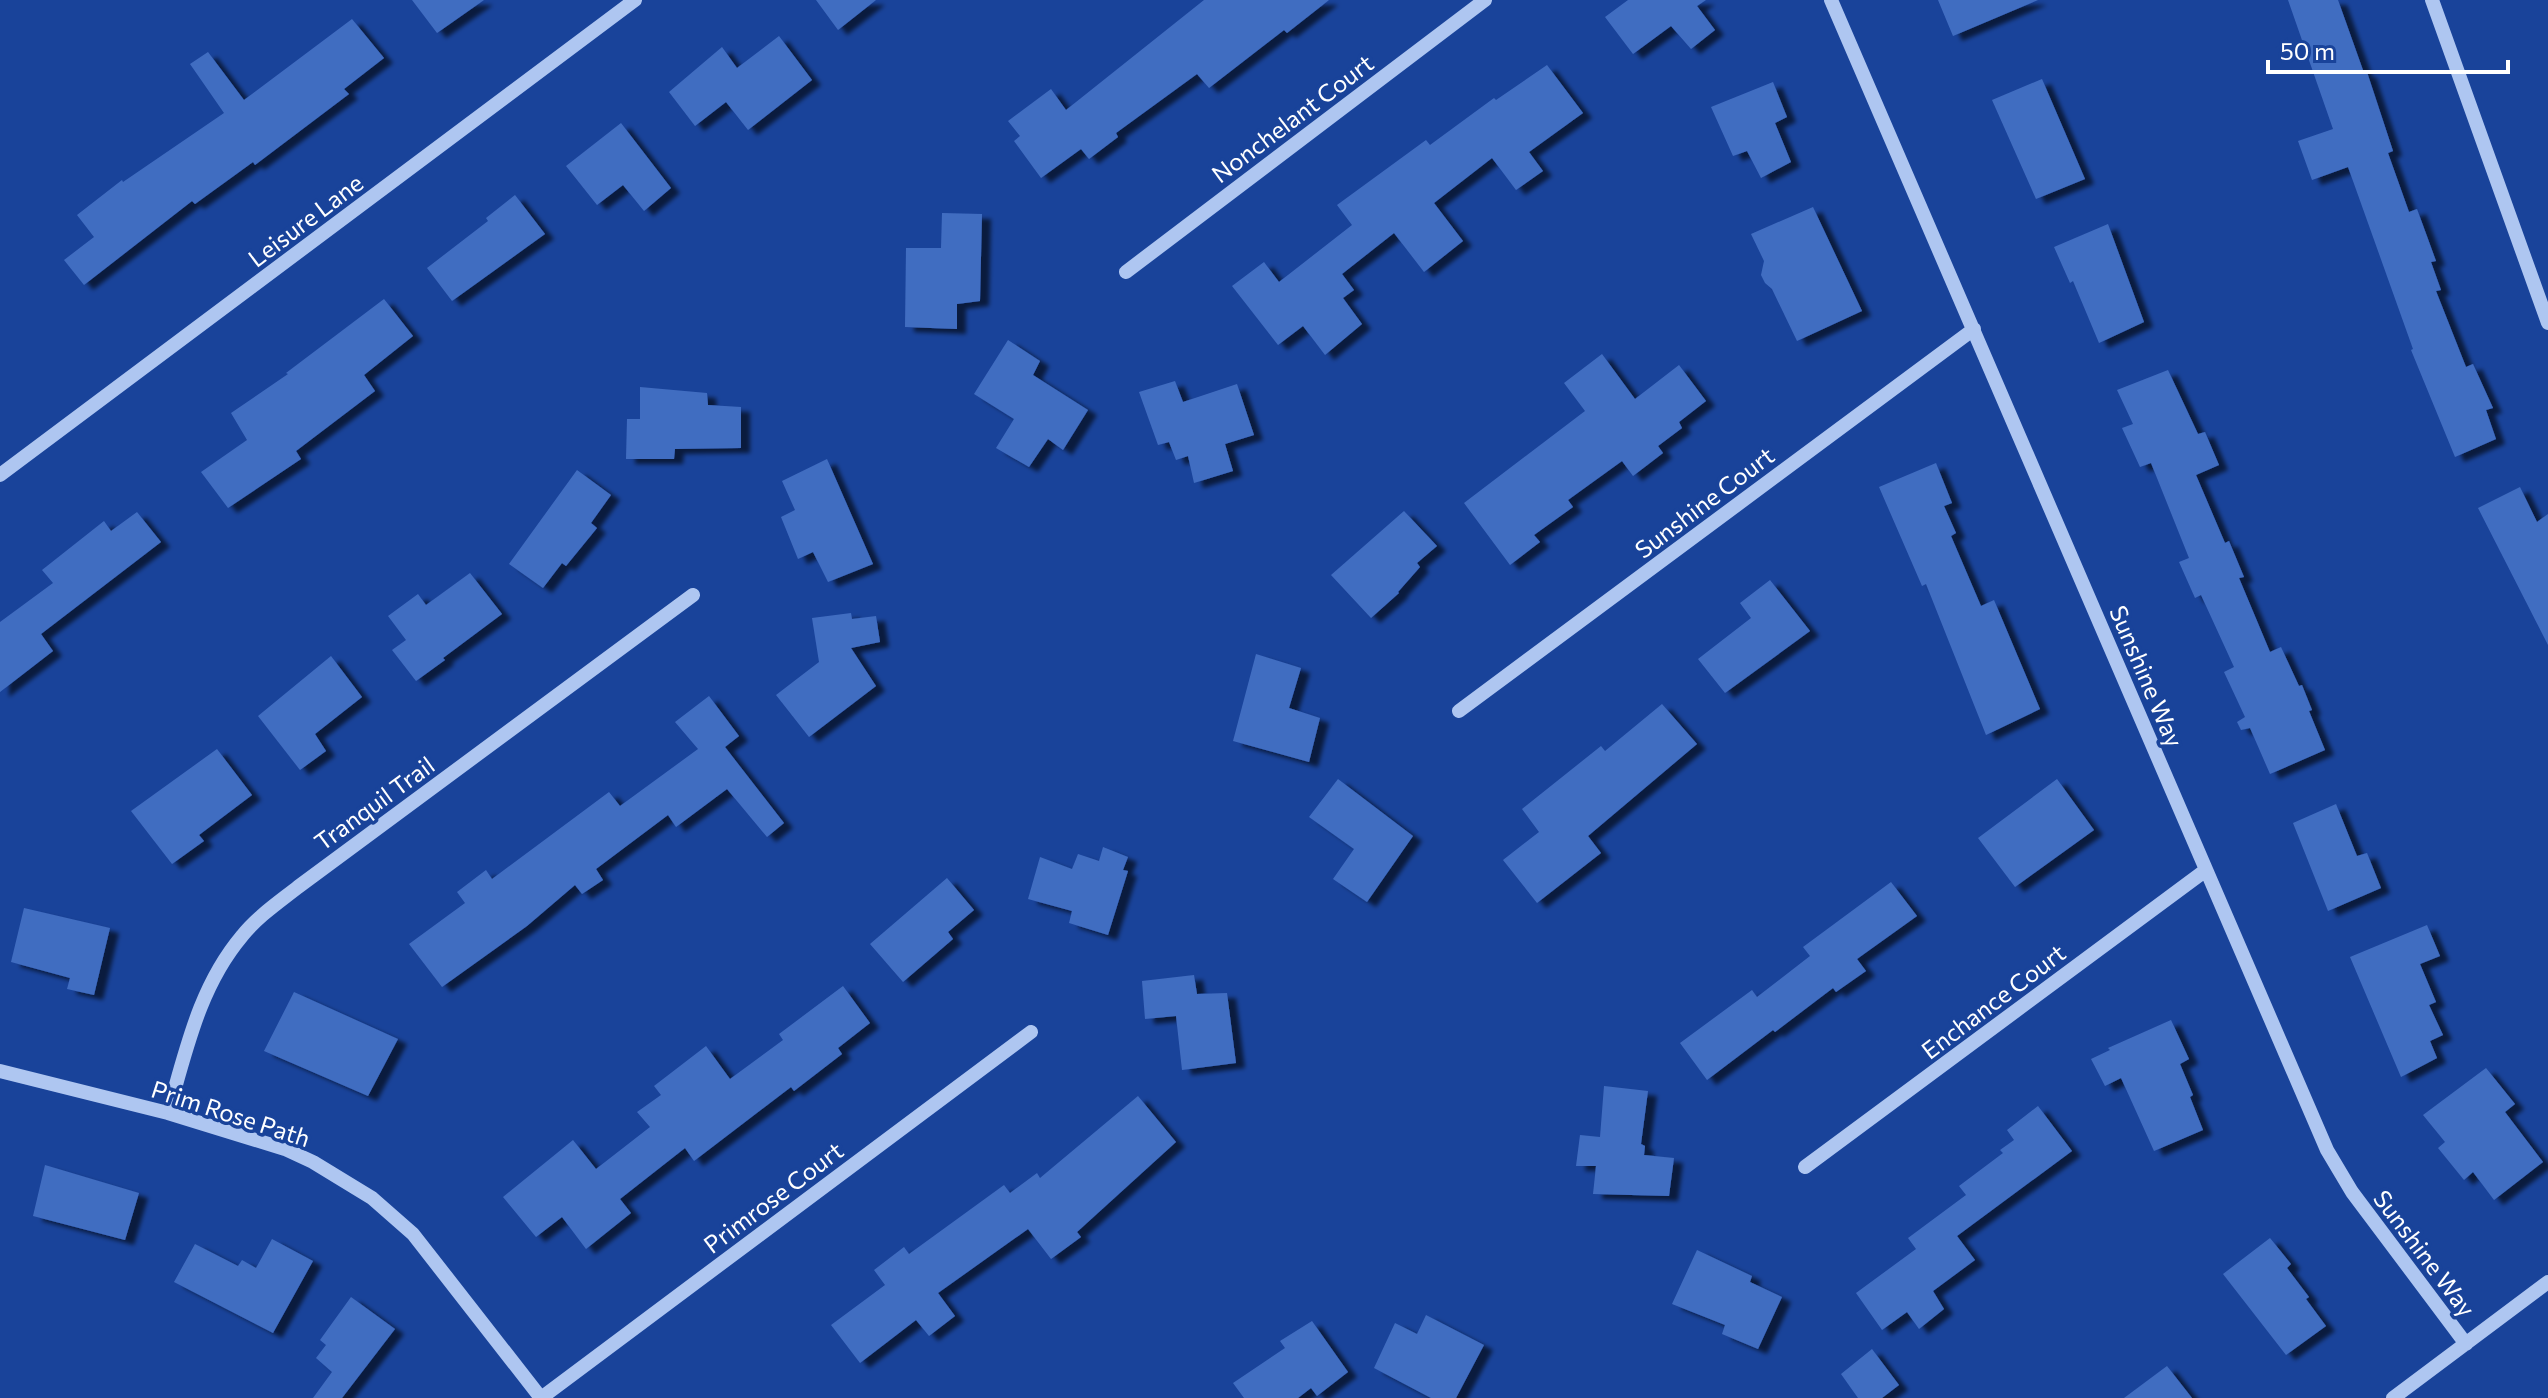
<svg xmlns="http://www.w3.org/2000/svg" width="2548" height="1398" font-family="Commissioner,sans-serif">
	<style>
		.building { fill: #416dc1; filter: url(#shadow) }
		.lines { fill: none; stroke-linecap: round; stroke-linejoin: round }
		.minor { stroke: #aec6f1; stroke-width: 14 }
		.labels { text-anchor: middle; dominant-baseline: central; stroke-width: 7; stroke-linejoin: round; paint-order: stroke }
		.street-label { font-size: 24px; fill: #fff; stroke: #19439a }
	</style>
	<defs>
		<filter id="shadow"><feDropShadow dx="9" dy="5" stdDeviation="2" flood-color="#0009"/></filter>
	</defs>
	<rect width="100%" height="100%" fill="#19439a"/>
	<path class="building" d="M 412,0 L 484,0 L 437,33 Z
		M 816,0 L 876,0 L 838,30 Z
		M 1204,0 L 1329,0 L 1287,33 L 1284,30 L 1209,88 L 1197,74 L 1116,133 L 1118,137 L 1089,159 L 1081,149 L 1041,178 L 1014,141 L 1020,136 L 1008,121 L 1051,89 L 1066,110 Z
		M 1628,0 L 1706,0 L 1697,6 L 1715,30 L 1691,49 L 1671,26 L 1633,54 L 1605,17 Z
		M 1938,0 L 2038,0 L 1953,36 Z
		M 2288,0 L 2338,0 L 2364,73 L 2367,72 L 2393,151 L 2388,153 L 2409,212 L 2417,209 L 2436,261 L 2431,262 L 2441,290 L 2436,291 L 2466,367 L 2473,364 L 2493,408 L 2486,410 L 2496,439 L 2455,457 L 2411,350 L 2413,349 L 2348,167 L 2312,180 L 2298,141 L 2333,129 Z
		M 352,19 L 384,58 L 344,89 L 349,94 L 255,165 L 253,162 L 195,204 L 192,201 L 84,285 L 64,260 L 94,237 L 77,215 L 122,180 L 123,182 L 224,113 L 190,64 L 208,52 L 244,100 Z
		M 779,36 L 812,80 L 748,130 L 726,102 L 695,126 L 669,92 L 722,47 L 737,68 Z
		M 1547,65 L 1583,113 L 1529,152 L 1543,171 L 1516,190 L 1492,158 L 1434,203 L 1463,241 L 1424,272 L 1394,233 L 1342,274 L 1354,290 L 1343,298 L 1362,324 L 1325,355 L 1303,326 L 1278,345 L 1232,286 L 1264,262 L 1279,282 L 1352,225 L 1337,205 L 1426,140 L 1430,145 L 1494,98 L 1496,100 Z
		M 2042,79 L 2085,179 L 2036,199 L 1992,100 Z
		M 1773,82 L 1787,117 L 1775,123 L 1791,162 L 1761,178 L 1747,151 L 1733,156 L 1711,107 Z
		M 621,123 L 671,188 L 644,211 L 623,185 L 597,205 L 566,166 Z
		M 515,195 L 545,234 L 452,301 L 427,268 L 488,221 L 486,218 Z
		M 1813,207 L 1862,311 L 1797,341 L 1772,289 L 1765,283 L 1761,275 L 1764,261 L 1751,234 Z
		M 942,213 L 982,214 L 980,301 L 957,304 L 957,329 L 905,327 L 906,248 L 941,248 Z
		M 2108,224 L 2144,322 L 2099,343 L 2073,281 L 2070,283 L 2054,247 Z
		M 384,299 L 413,336 L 364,375 L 375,391 L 296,451 L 301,459 L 228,508 L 201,472 L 247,440 L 231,413 L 288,374 L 286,373 Z
		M 1008,340 L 1040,361 L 1033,375 L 1088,410 L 1063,450 L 1048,439 L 1029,467 L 996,448 L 1014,419 L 974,394 Z
		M 1602,354 L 1635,399 L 1679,365 L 1706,401 L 1679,422 L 1682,428 L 1658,446 L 1663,453 L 1633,476 L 1622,461 L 1568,500 L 1573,507 L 1534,535 L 1540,542 L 1510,565 L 1464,503 L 1585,411 L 1564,383 Z
		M 2168,370 L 2198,434 L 2205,432 L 2219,465 L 2196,475 L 2225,543 L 2229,541 L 2244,577 L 2239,578 L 2270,652 L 2281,647 L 2299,686 L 2302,685 L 2312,710 L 2309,711 L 2325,750 L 2270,774 L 2250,728 L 2241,730 L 2237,722 L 2245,717 L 2224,672 L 2234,667 L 2201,595 L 2195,598 L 2179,562 L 2189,558 L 2151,463 L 2140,467 L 2122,428 L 2133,424 L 2117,390 Z
		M 1175,381 L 1183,402 L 1237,384 L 1254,435 L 1225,444 L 1233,471 L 1194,483 L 1188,456 L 1176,460 L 1169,442 L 1158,445 L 1139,392 Z
		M 640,387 L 707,393 L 708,405 L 741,407 L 741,448 L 675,449 L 674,459 L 626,459 L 627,419 L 640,419 Z
		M 827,459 L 873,564 L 828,582 L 813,552 L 798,559 L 781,517 L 795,510 L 782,481 Z
		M 1936,463 L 1952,503 L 1944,506 L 1956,533 L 1951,536 L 1981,606 L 1994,600 L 2040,709 L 1986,735 L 1926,584 L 1922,586 L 1879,487 Z
		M 577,470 L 611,495 L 591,523 L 597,528 L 566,566 L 562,563 L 543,588 L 509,564 Z
		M 2520,487 L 2537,522 L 2548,514 L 2548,645 L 2478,508 Z
		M 1404,511 L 1437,546 L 1417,563 L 1420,567 L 1398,592 L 1399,593 L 1371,618 L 1331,575 Z
		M 137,512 L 161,542 L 41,634 L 53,651 L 0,692 L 0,622 L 53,583 L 42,570 L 104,521 L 111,531 Z
		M 470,573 L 502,614 L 443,658 L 445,660 L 416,681 L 392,650 L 406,640 L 388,616 L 418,594 L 426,605 Z
		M 1770,580 L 1810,631 L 1725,693 L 1698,659 L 1751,618 L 1740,603 Z
		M 851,613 L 852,619 L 876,616 L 880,642 L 851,648 L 876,686 L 809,737 L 776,695 L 819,662 L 812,618 Z
		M 1256,654 L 1301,668 L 1289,708 L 1320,718 L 1309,762 L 1233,741 Z
		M 331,656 L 362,697 L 315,734 L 326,751 L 300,770 L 258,716 Z
		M 709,696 L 739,736 L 725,747 L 784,823 L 767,837 L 727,789 L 676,827 L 668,815 L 596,869 L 603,880 L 582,894 L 575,885 L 527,926 L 442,987 L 409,944 L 465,903 L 457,892 L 486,870 L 492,879 L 609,792 L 620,806 L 698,749 L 675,722 Z
		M 1662,704 L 1697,744 L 1588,836 L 1601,853 L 1537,903 L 1503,860 L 1539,832 L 1522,809 L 1601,746 L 1605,751 Z
		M 217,749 L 252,795 L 199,835 L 204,841 L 172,864 L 131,811 Z
		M 1338,779 L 1413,836 L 1367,902 L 1333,879 L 1354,849 L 1309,817 Z
		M 2057,779 L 2094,830 L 2015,887 L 1978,838 Z
		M 2336,804 L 2357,856 L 2367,853 L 2381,888 L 2328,911 L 2293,823 Z
		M 1103,847 L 1128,857 L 1123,870 L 1128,871 L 1108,935 L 1069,923 L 1072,911 L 1028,899 L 1040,857 L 1072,869 L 1078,854 L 1099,861 Z
		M 947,878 L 974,910 L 948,932 L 953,939 L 903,982 L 870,944 Z
		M 1891,882 L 1917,916 L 1857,959 L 1866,971 L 1836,992 L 1833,988 L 1775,1032 L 1773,1030 L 1707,1080 L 1680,1043 L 1752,990 L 1757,997 L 1810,956 L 1803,947 Z
		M 24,908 L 110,928 L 94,995 L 67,989 L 70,978 L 11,962 Z
		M 2427,925 L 2440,956 L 2420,964 L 2436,1002 L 2429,1005 L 2443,1035 L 2430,1041 L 2437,1058 L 2401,1077 L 2350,957 Z
		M 1194,975 L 1197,994 L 1227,993 L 1236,1063 L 1182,1070 L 1176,1016 L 1145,1019 L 1142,981 Z
		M 843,986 L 870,1023 L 838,1048 L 842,1054 L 794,1091 L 791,1087 L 694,1161 L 685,1148 L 620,1199 L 631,1213 L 586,1249 L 562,1217 L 536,1237 L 503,1197 L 573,1140 L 596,1169 L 650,1127 L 637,1112 L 661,1095 L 654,1086 L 706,1046 L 730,1079 L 783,1040 L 779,1034 Z
		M 294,992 L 398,1039 L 368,1096 L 264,1051 Z
		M 2171,1020 L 2189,1059 L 2180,1064 L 2193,1095 L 2190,1097 L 2203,1130 L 2154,1151 L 2121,1078 L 2105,1086 L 2091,1059 L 2110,1050 L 2108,1048 Z
		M 2486,1068 L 2515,1104 L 2505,1112 L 2543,1162 L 2494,1200 L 2473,1172 L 2464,1180 L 2438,1148 L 2445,1142 L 2423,1115 Z
		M 1604,1086 L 1648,1091 L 1641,1144 L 1645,1146 L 1644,1155 L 1674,1158 L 1669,1196 L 1593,1194 L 1596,1166 L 1576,1166 L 1580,1135 L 1600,1137 Z
		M 1138,1096 L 1176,1142 L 1077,1232 L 1081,1237 L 1051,1259 L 1028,1229 L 938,1293 L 955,1316 L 929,1336 L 916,1320 L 860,1363 L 831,1325 L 885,1285 L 874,1270 L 904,1247 L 909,1254 L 1004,1185 L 1010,1193 L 1037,1173 L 1040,1178 Z
		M 2038,1106 L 2072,1151 L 1957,1236 L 1975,1260 L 1933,1291 L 1944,1309 L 1919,1329 L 1907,1312 L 1882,1330 L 1856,1293 L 1916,1249 L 1908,1238 L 1966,1195 L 1959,1186 L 2003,1153 L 2000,1150 L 2014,1140 L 2007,1130 Z
		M 45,1165 L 139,1193 L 125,1240 L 33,1216 Z
		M 2270,1238 L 2291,1264 L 2287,1268 L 2309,1297 L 2306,1299 L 2326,1326 L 2286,1355 L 2223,1274 Z
		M 272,1239 L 313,1261 L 273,1333 L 174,1282 L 195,1244 L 238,1266 L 242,1260 L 256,1268 Z
		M 1697,1250 L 1752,1276 L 1750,1282 L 1782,1297 L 1758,1349 L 1722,1334 L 1725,1325 L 1672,1304 Z
		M 351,1297 L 395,1329 L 342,1398 L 313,1398 L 332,1372 L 316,1358 L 326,1345 L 320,1340 Z
		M 1426,1315 L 1484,1345 L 1456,1398 L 1431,1398 L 1374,1368 L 1395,1323 L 1417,1334 Z
		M 1312,1321 L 1348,1372 L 1317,1396 L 1311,1388 L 1298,1398 L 1244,1398 L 1233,1383 L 1285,1348 L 1280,1341 Z
		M 1872,1349 L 1899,1385 L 1882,1398 L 1858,1398 L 1841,1374 Z
		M 2167,1366 L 2192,1398 L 2124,1398 Z"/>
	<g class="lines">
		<path class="minor" d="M 1831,0 L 2327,1150 L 2352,1192 L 2466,1344
			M 2432,0 L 2548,323
			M 1126,272 L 1485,0
			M 0,475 L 635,0
			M 1459,711 L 1974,329
			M 0,1071 L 168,1113 L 285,1149 L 313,1162 L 372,1198 L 413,1234 L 541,1398
			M 168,1113 C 186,1051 199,987 242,936 C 257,917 279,902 298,887 L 693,595
			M 1805,1167 L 2206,870
			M 541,1398 L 1031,1032
			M 2393,1398 L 2548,1282"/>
	</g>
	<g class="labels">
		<g class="street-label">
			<text transform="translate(1292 118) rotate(-37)">Nonchelant Court</text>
			<text transform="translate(305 220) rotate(-37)">Leisure Lane</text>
			<text transform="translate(1704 502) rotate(-37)">Sunshine Court</text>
			<text transform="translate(2147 676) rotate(67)">Sunshine Way</text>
			<text transform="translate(374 803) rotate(-36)">Tranquil Trail</text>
			<text transform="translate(1993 1001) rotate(-37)">Enchance Court</text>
			<text transform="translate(231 1113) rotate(18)">Prim Rose Path</text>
			<text transform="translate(773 1197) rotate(-37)">Primrose Court</text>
			<text transform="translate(2425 1253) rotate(53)">Sunshine Way</text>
		</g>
	</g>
	<path d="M2268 60v12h240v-12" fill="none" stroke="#ffffff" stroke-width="4"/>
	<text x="2280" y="60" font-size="24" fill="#ffffff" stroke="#19439a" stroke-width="6" paint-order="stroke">50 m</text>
</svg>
